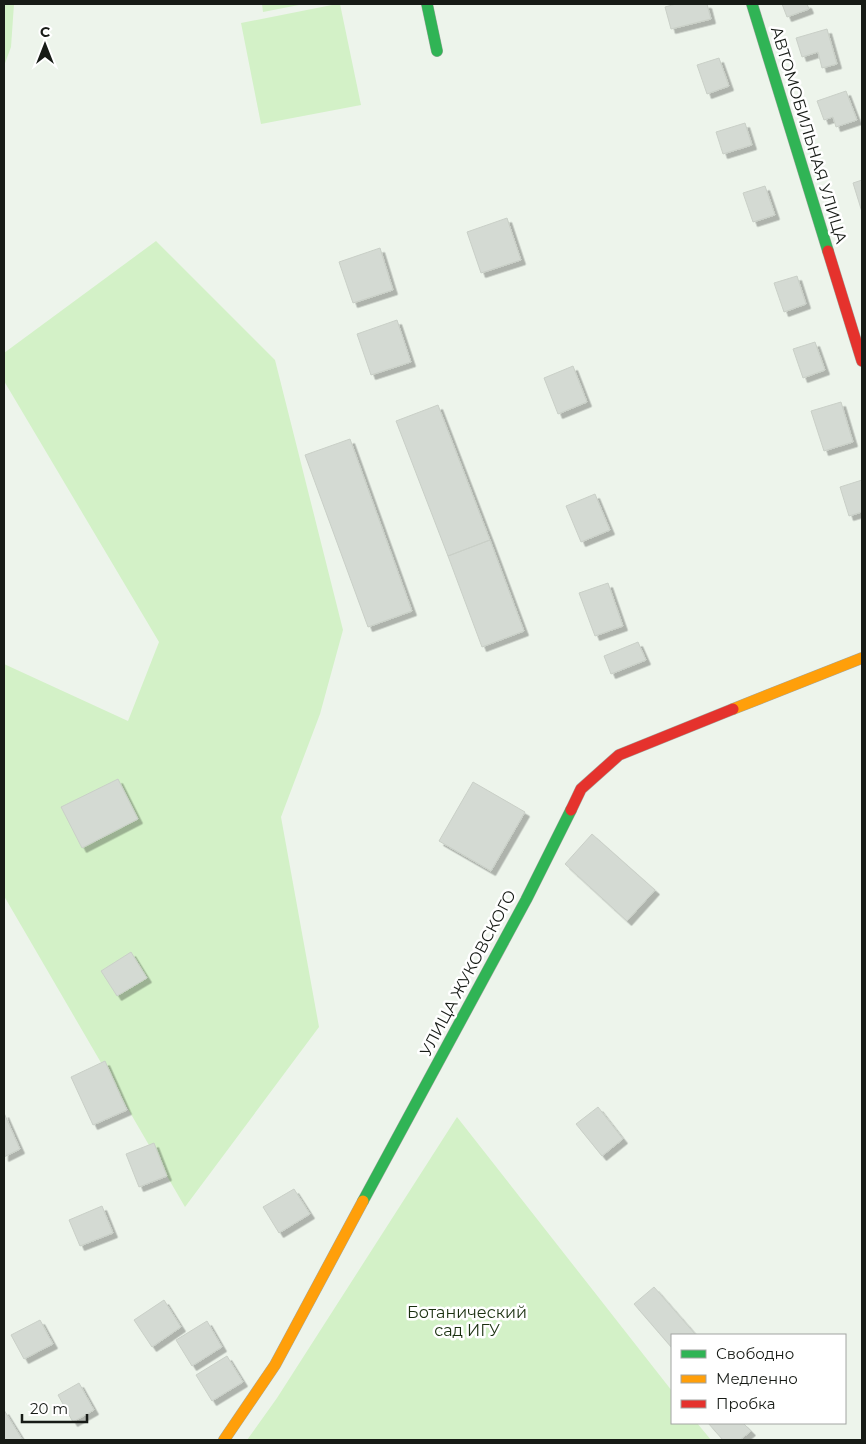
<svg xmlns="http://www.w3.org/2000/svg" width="866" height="1444" font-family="Montserrat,sans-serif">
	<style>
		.green { fill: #d3f1c7 }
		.building { fill: #d4dad3; stroke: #c9cfc7; filter: url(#shadow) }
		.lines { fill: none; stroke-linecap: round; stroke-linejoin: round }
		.fast-casing { stroke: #a2a7a0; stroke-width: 12 }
		.slow-casing { stroke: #a2a7a0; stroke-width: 12 }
		.jam-casing { stroke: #a2a7a0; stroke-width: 12 }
		.fast { stroke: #30b455; stroke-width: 11 }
		.slow { stroke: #ff9f0a; stroke-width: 11 }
		.jam { stroke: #e5322d; stroke-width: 11 }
		.labels { text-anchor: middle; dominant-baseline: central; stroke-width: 5; stroke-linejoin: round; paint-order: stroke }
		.street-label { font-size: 16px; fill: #171b16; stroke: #fff }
		.park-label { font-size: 16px; fill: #1a300f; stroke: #fff }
	</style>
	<defs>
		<filter id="shadow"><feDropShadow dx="4.5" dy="4.5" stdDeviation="0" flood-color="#0004"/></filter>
	</defs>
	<rect width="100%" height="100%" fill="#edf4eb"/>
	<path class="green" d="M 4,4 L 14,4 L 11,47 L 4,66 Z
		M 262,4 L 304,4 L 263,12 Z
		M 337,4 L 340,4 L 361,105 L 261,124 L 241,23 Z
		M 156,241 L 275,360 L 343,630 L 320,714 L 281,817 L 319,1027 L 185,1207 L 4,896 L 4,664 L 128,721 L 159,642 L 4,381 L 4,353 Z
		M 457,1117 L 672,1391 L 672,1423 L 697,1423 L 711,1440 L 247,1440 L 277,1398 Z"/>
	<path class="building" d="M 676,4 L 707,4 L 711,19 L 671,29 L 665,7 Z
		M 782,4 L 807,4 L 809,9 L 787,17 Z
		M 827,29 L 837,64 L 822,68 L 818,52 L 802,57 L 796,38 Z
		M 719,58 L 729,86 L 707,94 L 697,65 Z
		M 846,91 L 857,120 L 836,127 L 833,117 L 824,120 L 817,101 Z
		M 745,123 L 752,145 L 723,154 L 716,132 Z
		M 862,180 L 862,212 L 853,183 Z
		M 765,186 L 775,215 L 753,222 L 743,193 Z
		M 507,218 L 521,260 L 481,273 L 467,232 Z
		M 380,248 L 393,290 L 353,303 L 339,262 Z
		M 797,276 L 806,304 L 784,312 L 774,283 Z
		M 397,320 L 411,362 L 371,375 L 357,334 Z
		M 815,342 L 825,370 L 803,378 L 793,349 Z
		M 573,366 L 587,402 L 558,414 L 544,378 Z
		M 841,402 L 853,442 L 824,451 L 811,411 Z
		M 438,405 L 490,540 L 448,556 L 396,421 Z
		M 350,439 L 412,611 L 368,627 L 305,455 Z
		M 862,480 L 862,512 L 849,516 L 840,487 Z
		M 595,494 L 610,530 L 581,542 L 566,506 Z
		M 490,540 L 524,631 L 482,647 L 448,556 Z
		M 608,583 L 623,626 L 595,636 L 579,593 Z
		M 638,642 L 646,660 L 611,674 L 604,656 Z
		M 118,779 L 138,819 L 82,848 L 61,807 Z
		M 473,782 L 525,812 L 491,871 L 439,841 Z
		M 592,834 L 655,890 L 627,921 L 565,864 Z
		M 131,952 L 147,978 L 117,996 L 101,971 Z
		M 105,1061 L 127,1110 L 93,1125 L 71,1077 Z
		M 598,1107 L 623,1139 L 602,1156 L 576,1124 Z
		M 4,1113 L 20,1149 L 4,1157 Z
		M 154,1143 L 167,1176 L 139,1187 L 126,1154 Z
		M 294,1189 L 310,1214 L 279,1233 L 263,1207 Z
		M 102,1206 L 113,1233 L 80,1246 L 69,1220 Z
		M 654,1287 L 696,1335 L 672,1335 L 672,1348 L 634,1304 Z
		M 164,1300 L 181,1327 L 152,1347 L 134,1320 Z
		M 40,1320 L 53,1344 L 24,1359 L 11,1335 Z
		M 207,1321 L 222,1347 L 192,1366 L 176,1340 Z
		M 227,1356 L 243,1382 L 212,1401 L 196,1375 Z
		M 79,1383 L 94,1410 L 73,1422 L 58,1395 Z
		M 4,1410 L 22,1439 L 21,1440 L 4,1440 Z
		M 708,1423 L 743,1423 L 751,1431 L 740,1440 L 723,1440 Z"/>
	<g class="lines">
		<g class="fast-casing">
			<path id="fast" d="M 427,4 L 437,51
				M 752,4 L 828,251
				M 363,1201 L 526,900 L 571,810"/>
		</g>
		<g class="slow-casing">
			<path id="slow" d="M 733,709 L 862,658
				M 224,1440 L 275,1365 L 363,1201"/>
		</g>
		<g class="jam-casing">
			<path id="jam" d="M 828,251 L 862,361
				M 571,810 L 581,789 L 619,755 L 733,709"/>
		</g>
		<use href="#fast" class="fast"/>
		<use href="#slow" class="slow"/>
		<use href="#jam" class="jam"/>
	</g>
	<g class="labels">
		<g class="street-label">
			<text transform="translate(809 135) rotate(73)">АВТОМОБИЛЬНАЯ УЛИЦА</text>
			<text transform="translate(468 973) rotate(-62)">УЛИЦА ЖУКОВСКОГО</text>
		</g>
		<g class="park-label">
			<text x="467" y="1312">Ботанический<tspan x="467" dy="18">сад ИГУ</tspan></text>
		</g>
	</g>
	<rect width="866" height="1444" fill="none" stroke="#171b16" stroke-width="10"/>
	<rect x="671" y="1334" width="175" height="90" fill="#ffffff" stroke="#a2a4a2"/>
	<rect x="681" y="1350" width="25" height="8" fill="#30b455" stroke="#a2a4a2"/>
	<text x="716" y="1359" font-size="15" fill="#171b16">Свободно</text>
	<rect x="681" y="1375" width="25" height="8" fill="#ff9f0a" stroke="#a2a4a2"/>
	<text x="716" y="1384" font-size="15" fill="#171b16">Медленно</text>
	<rect x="681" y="1400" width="25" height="8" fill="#e5322d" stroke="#a2a4a2"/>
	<text x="716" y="1409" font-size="15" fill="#171b16">Пробка</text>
	<g transform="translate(45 45)" stroke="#ffffff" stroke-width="4" paint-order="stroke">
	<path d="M0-4L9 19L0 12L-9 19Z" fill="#171b16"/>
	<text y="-8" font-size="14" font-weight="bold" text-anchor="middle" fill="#171b16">С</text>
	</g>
	<path d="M22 1414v8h65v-8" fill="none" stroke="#171b16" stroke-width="2.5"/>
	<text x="30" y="1414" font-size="15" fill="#171b16" stroke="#ffffff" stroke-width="4" paint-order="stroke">20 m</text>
</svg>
